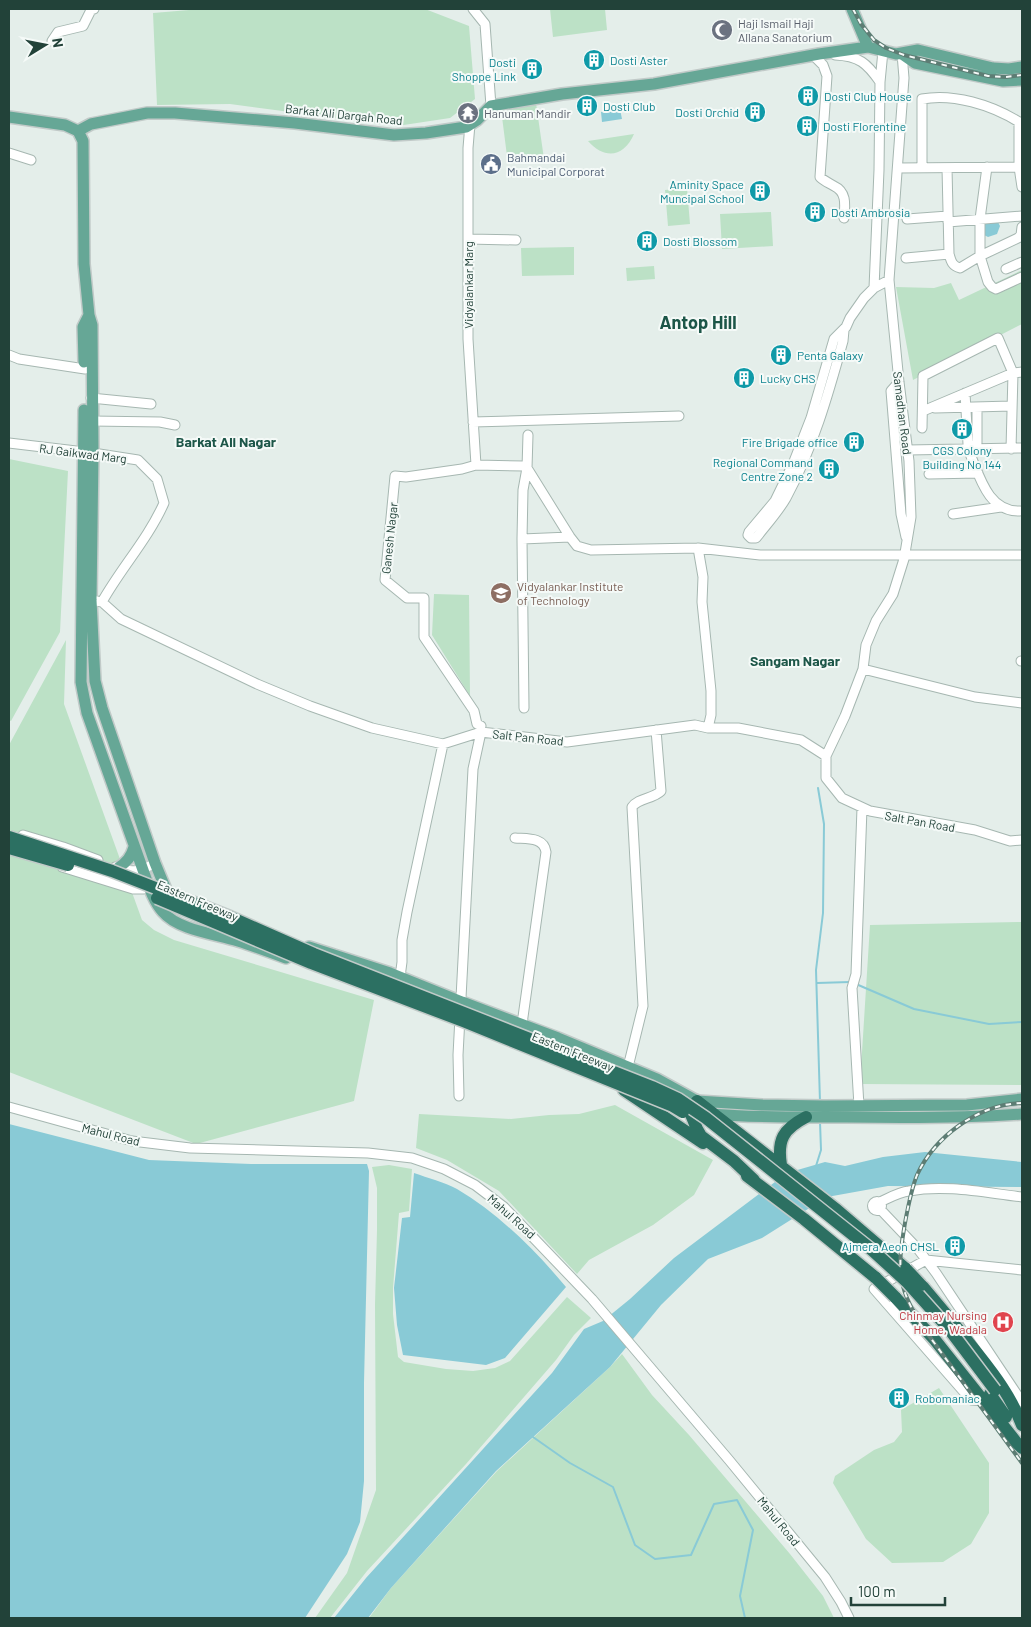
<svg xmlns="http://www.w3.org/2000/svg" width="1031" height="1627" font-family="Barlow,sans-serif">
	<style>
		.green { fill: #bce1c6 }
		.water { fill: #89cad6 }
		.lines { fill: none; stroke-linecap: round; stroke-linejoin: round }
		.stream { stroke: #89cad6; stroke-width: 2 }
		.minor-casing { stroke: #a6b7b1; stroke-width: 11 }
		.major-casing { stroke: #c1cac8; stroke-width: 14 }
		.highway-casing { stroke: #c1cac8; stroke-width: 15 }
		.minor { stroke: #fff; stroke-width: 9 }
		.major { stroke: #66a796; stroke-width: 11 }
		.highway { stroke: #2c7062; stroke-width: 12 }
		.rail-casing { stroke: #5d7d74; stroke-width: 4 }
		.rail { stroke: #f5faf8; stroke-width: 2; stroke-dasharray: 5.5; stroke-linecap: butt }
		.highway-bridge-casing { stroke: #c1cac8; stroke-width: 15; stroke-linecap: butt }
		.highway-bridge { stroke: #2c7062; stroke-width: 12 }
		.labels { text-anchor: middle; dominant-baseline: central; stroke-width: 4; stroke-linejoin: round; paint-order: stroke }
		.worship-label { font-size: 12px; fill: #5b616d; stroke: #f5faf8; text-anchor: start }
		.culture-label { font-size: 12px; fill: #0d838f; stroke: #f5faf8; text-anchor: start }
		.street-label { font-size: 12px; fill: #224239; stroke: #f5faf8 }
		.service-label { font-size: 12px; fill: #4e5e75; stroke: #f5faf8; text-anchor: start }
		.education-label { font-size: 12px; fill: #785e54; stroke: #f5faf8; text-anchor: start }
		.health-label { font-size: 12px; fill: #be3a42; stroke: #f5faf8; text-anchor: end }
		.neighbourhood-label { font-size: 14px; font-weight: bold; fill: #1c5648; stroke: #f5faf8 }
		.district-label { font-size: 18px; font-weight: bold; fill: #1c5648; stroke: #f5faf8 }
	</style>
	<rect width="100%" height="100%" fill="#e4eeea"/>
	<path class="green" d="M 201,9 L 425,9 L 469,26 L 475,99 L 450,118 L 397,126 L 230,104 L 157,105 L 153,13 Z
		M 550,9 L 605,9 L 607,30 L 553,37 Z
		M 536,103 L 544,159 C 533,160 514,166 507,156 L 501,109 Z
		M 634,134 C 624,157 605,160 588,141 Z
		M 687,188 L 690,224 L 668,226 L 665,190 Z
		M 771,212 L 773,246 L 722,249 L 720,214 Z
		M 574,247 L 574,275 L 522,276 L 521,248 Z
		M 654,266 L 655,279 L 627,281 L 626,268 Z
		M 1022,270 L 1022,324 L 913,380 L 896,287 L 934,288 L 951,283 L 959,300 Z
		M 9,459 L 68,471 L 60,632 L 11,721 L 9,720 Z
		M 434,594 L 469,595 L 470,696 L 432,635 Z
		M 66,640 L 64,704 L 142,920 L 154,930 L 174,940 L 374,1000 L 354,1101 L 196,1144 L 9,1072 L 9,745 Z
		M 1022,922 L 1022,1085 L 860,1084 L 870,925 Z
		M 615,1105 L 713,1160 L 694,1195 L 653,1225 L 589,1260 L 577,1274 L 499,1191 L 447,1160 L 416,1148 L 419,1114 L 511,1119 L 549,1115 L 579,1114 Z
		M 389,1165 L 412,1169 L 409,1211 L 399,1213 L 393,1288 L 393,1314 L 398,1357 L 404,1362 L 446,1369 L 473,1371 L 495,1368 L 510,1361 L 567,1297 L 591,1318 L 574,1335 L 556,1360 L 466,1464 L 367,1571 L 330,1618 L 315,1618 L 347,1573 L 376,1490 L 375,1305 L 377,1230 L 377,1188 L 372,1167 Z
		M 622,1354 L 652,1395 L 689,1435 L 790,1554 L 823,1596 L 834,1618 L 369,1618 L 391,1588 L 497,1471 L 610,1367 Z
		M 939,1388 L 989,1463 L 989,1513 L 971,1544 L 943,1562 L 892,1563 L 866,1539 L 833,1483 L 835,1476 L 874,1450 L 894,1442 L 902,1432 L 901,1410 Z"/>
	<path class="water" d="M 620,109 L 622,119 L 602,122 L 601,112 Z
		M 997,220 L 1000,226 L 997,234 L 988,237 L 982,234 L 980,224 Z
		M 9,1124 L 149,1160 L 251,1164 L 367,1164 L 369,1171 L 364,1383 L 364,1481 L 360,1522 L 347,1554 L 305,1618 L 9,1618 Z
		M 925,1152 L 1022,1162 L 1022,1187 L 888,1186 L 827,1197 L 762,1238 L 708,1259 L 661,1305 L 610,1367 L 496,1471 L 391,1588 L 368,1618 L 334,1618 L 366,1578 L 552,1373 L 584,1329 L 603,1321 L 630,1299 L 674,1258 L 787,1173 L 825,1162 L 845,1166 L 883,1157 Z
		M 414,1173 C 428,1178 444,1182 457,1189 C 499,1214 535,1250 566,1287 L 505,1358 L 486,1365 L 403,1355 L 397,1325 L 394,1288 L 402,1218 L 410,1217 Z"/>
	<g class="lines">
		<path class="stream" d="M 818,788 L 824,824 L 823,913 L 816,970 L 820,1102
			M 817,983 L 850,982
			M 856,984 L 914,1009 L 989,1024 L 1022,1022
			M 816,1166 L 821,1150 L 820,1122
			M 533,1437 L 570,1463 L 613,1487 L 635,1545 L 655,1559 L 691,1555 L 714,1504 L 737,1500 L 753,1530 L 740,1596 L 745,1618"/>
		<g class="minor-casing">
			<path id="minor" d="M 473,9 L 485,24 L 491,106
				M 52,41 L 58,32 L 83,26 L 91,10 L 94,9
				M 902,54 L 904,78 L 889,280 L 899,382 L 909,461 L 911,517 L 904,559 L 893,594 L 876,621 L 866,645 L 863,669 L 845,716 L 826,756 L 826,778 L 842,798 L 870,811 L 975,830 L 1010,841 L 1022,840
				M 813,55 L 823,65 L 827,76 L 820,177 C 824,181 829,183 834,186 C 847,192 845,205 844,218
				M 835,55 C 859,56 867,63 880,82 L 879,170 L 874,288
				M 880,82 L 883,51
				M 1019,122 L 1019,167 L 1022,187
				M 470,124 L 468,148 L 468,339 L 476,465
				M 9,153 L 31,160
				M 987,167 L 980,219 L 980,256 L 988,282 L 992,287 L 996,289 L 1022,277
				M 898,168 L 1022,167
				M 922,168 L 922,99 C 953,93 992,105 1019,122 L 1022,122
				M 947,168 L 949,254 C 951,261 952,266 960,268 L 980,256 L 1018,238 L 1021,235 L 1022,227
				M 907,219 L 948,216
				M 948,222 L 1022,216
				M 468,239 L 516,240
				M 906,258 L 949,254
				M 1006,269 L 1022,262
				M 844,330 L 843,341 C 828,395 813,448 786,498 C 778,512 766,525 756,538 L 751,538 L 748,535 L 749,532 L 775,501 L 793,464 L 811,418 L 834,339 L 846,327 L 850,318 L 864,298 L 874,288 L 889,280
				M 9,355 L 19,359 L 85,369
				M 899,382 L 891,391 L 901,514 L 906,537
				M 965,393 L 968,444 L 972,446 L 977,443 L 977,408
				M 91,398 L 151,404
				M 935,408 L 1012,406
				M 923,411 L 1013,373 L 1022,372
				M 92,421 L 160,422 L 175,425
				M 473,422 L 679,416
				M 922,428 L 923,376 L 998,338 L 1013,373 L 1011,449
				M 9,443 L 93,453 L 138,460 L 157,479 L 164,503 C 148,539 121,568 102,602
				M 968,449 C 979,474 987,512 1020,511
				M 908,450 L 1022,448
				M 929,474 L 978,473
				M 953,514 L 1001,507
				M 522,539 L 570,537
				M 698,548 L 703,577 L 702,602 L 711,691 L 711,715 L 708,728
				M 85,599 L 102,602 L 121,619 L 257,684 L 310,706 L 372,728 L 443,744 L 481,732 L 567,742 L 695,725 L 708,728 L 738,728 L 801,740 L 826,756
				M 1021,661 L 1022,661
				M 863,669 L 975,697 L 1022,703
				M 524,708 L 522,539 L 523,490 L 527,468 L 528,435
				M 481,726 L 477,724 L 474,711 L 424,637 L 424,598 L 407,598 L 385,580 L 395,476 L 406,477 L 462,469 L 476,465 L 524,466 L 527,468 L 570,537 L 577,546 L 591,550 L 698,548 L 760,555 L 1022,555
				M 23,835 L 63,847 L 98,860
				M 515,838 C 527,839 544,837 546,852 L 522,1024
				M 62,867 L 133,889 L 143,889 L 152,886
				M 115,867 C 131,873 140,872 155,863
				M 400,977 L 402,962 L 402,940 L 407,912 L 443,744
				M 628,1067 L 643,1006 L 632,807 C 638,798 653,799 661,791 L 656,730
				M 459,1096 L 458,1055 L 473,769 L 481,732
				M 859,1106 L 852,988 L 856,974 L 862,808
				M 9,1107 L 132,1141 L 190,1148 L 368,1153 L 412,1158 L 444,1169 L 475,1185 L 504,1207 L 592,1299 L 729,1460 L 825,1577 L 841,1602 L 849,1618
				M872.5 1206a4.5 4.5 0 1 1 9 0a4.5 4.5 0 1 1-9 0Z
				M 880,1202 C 889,1198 899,1192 909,1191 C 946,1184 986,1193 1022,1197
				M 880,1209 L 918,1249 L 936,1273 L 1022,1402
				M 984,1401 L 971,1400 L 874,1289 L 926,1260 L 1022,1270"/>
		</g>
		<g class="major-casing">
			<path id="major" d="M 852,9 L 868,47
				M 902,54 L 915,63 L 1003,81 L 1022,80
				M 9,117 L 65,125 L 78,131 L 83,141 L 84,264 L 89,315 L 92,325 L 93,453 L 91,600 L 95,681 L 102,708 L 155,863 L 169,897
				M 78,131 L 91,124 L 147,113 L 175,113 L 295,123 L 394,135 L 426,133 L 466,127 L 477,120 L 491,106 L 562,94 L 654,84 L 819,54 L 868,47 L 896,54 L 918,50 L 993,68 L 1009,69 L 1022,67
				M 84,362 L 83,327 L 89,315
				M 84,410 L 81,682 L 87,713 L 143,870 C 148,884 153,901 163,912 C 178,930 216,934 238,941 C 254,946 270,952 286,958
				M 118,868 C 127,862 131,857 134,847
				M 309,947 L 390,973 L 462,1002 L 558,1038 L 657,1079 L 697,1101 L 762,1105 L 824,1106 L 967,1105 L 1022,1099
				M 710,1114 C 756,1118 801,1117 847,1117 C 906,1118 964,1118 1022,1114"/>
		</g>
		<g class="highway-casing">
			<path id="highway" d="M 624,1090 L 703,1143
				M 781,1165 C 777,1140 783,1129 806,1117
				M 747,1176 L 804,1219 L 876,1278
				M 754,1180 L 734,1161 L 701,1136 L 697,1129 L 690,1112 L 697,1101 L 837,1210 L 906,1269
				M 923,1287 C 942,1309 960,1331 977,1353 C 996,1377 1011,1397 1022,1425
				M 895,1297 L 935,1340 L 1016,1442 L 1022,1448
				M 990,1394 L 1006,1417"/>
		</g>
		<use href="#minor" class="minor"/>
		<use href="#major" class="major"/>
		<use href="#highway" class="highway"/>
		<g class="rail-casing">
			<path id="rail" d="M 853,9 L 861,24 L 874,40 L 886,48 L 904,55 L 988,76 L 1006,77 L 1022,75
				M 1022,1103 C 979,1104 935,1136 917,1175 C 911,1190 908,1207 905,1223 C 902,1241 899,1257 901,1276 C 903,1293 911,1307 919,1322 L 1022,1463"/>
		</g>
		<use href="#rail" class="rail"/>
		<g class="highway-bridge-casing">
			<path id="highway-bridge" d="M 9,837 L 112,871 L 230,917 L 314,954 L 652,1087 L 678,1099 L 706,1118 L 872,1250 L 907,1282 L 949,1329 L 995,1390
				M 9,848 L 68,865
				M 157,898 L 311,963 L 463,1021 L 673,1106 L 683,1112
				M 906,1269 L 921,1285
				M 876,1278 L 895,1297"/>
		</g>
		<use href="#highway-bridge" class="highway-bridge"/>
	</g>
	<defs>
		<g id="mosque-disc" transform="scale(1.125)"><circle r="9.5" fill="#6b7280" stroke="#f5faf8"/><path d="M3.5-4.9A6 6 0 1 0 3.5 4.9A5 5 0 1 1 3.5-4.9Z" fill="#fff"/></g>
		<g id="building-disc" transform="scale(1.125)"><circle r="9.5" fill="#0f9aa8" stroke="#f5faf8"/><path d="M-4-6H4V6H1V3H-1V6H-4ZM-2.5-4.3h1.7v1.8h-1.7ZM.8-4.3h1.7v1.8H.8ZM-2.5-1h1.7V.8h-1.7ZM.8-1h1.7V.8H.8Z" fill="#fff"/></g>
		<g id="temple-disc" transform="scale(1.125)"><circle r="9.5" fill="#6b7280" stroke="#f5faf8"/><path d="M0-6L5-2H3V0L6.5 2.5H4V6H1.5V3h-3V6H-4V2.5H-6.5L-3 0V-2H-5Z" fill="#fff"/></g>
		<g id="civic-disc" transform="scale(1.125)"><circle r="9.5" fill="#5c6f8a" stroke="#f5faf8"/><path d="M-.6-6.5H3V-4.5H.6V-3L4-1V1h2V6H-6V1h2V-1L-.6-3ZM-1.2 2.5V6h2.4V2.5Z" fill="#fff"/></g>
		<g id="university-disc" transform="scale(1.125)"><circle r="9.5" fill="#8d6e63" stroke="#f5faf8"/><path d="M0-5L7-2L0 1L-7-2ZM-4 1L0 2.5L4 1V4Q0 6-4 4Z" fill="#fff"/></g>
		<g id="hospital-disc" transform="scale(1.125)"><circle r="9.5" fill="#e0444e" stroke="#f5faf8"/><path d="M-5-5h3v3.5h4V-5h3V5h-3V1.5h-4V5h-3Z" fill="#fff"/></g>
	</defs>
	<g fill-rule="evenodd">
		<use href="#mosque-disc" x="722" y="30"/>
		<use href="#building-disc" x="594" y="60"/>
		<use href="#building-disc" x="532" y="69"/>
		<use href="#building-disc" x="808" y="96"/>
		<use href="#building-disc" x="587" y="106"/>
		<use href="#building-disc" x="755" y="112"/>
		<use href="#temple-disc" x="468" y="113"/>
		<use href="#building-disc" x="807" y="126"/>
		<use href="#civic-disc" x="491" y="164"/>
		<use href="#building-disc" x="760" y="191"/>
		<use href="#building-disc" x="815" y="212"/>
		<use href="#building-disc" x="647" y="241"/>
		<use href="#building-disc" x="781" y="355"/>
		<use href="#building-disc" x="744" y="378"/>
		<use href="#building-disc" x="962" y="429"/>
		<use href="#building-disc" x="854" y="442"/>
		<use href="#building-disc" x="829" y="469"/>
		<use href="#university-disc" x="501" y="593"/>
		<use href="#building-disc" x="955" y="1246"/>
		<use href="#hospital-disc" x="1003" y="1322"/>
		<use href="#building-disc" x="899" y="1398"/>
	</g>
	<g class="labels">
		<g class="worship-label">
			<text x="738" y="23">Haji Ismail Haji<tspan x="738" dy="14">Allana Sanatorium</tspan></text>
			<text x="484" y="113">Hanuman Mandir</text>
		</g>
		<g class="culture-label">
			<text x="610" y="60">Dosti Aster</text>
			<text x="516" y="62" text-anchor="end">Dosti<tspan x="516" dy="14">Shoppe Link</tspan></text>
			<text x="824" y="96">Dosti Club House</text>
			<text x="603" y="106">Dosti Club</text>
			<text x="739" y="112" text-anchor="end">Dosti Orchid</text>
			<text x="823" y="126">Dosti Florentine</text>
			<text x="744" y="184" text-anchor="end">Aminity Space<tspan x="744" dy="14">Muncipal School</tspan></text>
			<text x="831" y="212">Dosti Ambrosia</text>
			<text x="663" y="241">Dosti Blossom</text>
			<text x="797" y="355">Penta Galaxy</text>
			<text x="760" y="378">Lucky CHS</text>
			<text x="838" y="442" text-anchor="end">Fire Brigade office</text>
			<text x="962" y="450" text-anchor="middle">CGS Colony<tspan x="962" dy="14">Building No 144</tspan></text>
			<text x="813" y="462" text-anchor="end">Regional Command<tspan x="813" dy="14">Centre Zone 2</tspan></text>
			<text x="939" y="1246" text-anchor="end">Ajmera Aeon CHSL</text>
			<text x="915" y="1398">Robomaniac</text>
		</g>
		<g class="street-label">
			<text transform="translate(344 114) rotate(6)">Barkat Ali Dargah Road</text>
			<text transform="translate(468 285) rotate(-90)">Vidyalankar Marg</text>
			<text transform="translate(903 413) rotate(83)">Samadhan Road</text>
			<text transform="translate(83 453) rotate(7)">RJ Gaikwad Marg</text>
			<text transform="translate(389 538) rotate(-84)">Ganesh Nagar</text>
			<text transform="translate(528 737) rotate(6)">Salt Pan Road</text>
			<text transform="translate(920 821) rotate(10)">Salt Pan Road</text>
			<text transform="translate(198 900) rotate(23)">Eastern Freeway</text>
			<text transform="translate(573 1051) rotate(22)">Eastern Freeway</text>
			<text transform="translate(111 1134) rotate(14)">Mahul Road</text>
			<text transform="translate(512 1216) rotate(42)">Mahul Road</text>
			<text transform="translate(779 1521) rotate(51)">Mahul Road</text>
		</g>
		<g class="service-label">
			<text x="507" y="157">Bahmandai<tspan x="507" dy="14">Municipal Corporat</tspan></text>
		</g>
		<g class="education-label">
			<text x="517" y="586">Vidyalankar Institute<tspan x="517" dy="14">of Technology</tspan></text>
		</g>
		<g class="health-label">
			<text x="987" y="1315">Chinmay Nursing<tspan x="987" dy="14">Home, Wadala</tspan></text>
		</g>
		<g class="neighbourhood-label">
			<text x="226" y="441">Barkat Ali Nagar</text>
			<text x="795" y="660">Sangam Nagar</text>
		</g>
		<g class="district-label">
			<text x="698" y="322">Antop Hill</text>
		</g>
	</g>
	<rect width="1031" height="1627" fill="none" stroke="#224239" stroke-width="20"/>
	<g transform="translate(45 45) rotate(80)" stroke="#f5faf8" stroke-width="4" paint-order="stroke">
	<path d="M0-4L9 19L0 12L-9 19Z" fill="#224239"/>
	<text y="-8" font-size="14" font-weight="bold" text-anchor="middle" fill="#224239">N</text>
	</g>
	<path d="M851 1597v8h94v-8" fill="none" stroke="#224239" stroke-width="2.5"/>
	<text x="858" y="1597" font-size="15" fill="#224239" stroke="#f5faf8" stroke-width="4" paint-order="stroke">100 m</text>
</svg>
